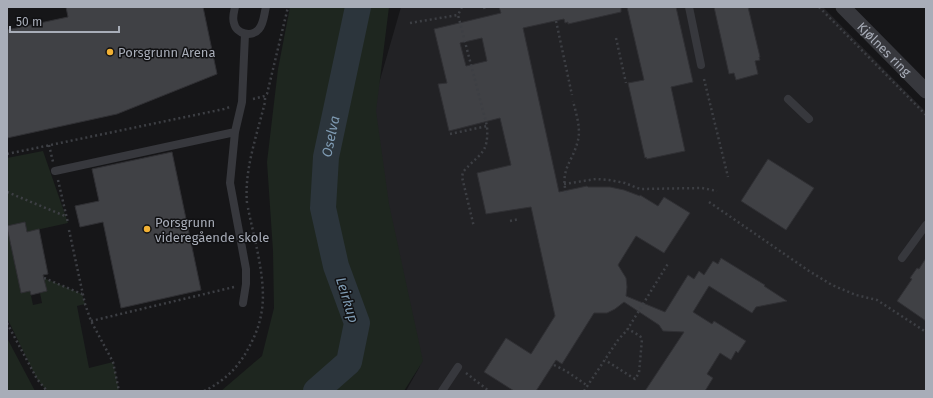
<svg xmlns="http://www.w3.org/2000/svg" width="933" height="398" font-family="'Fira Sans',sans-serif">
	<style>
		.built { fill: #222225 }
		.green { fill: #1e261f }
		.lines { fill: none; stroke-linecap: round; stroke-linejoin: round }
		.river { stroke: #2c353c; stroke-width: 26 }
		.building { fill: #404145; stroke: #303034; fill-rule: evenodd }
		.path { stroke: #3d3f44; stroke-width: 2.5; stroke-dasharray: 2 3; stroke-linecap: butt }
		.service { stroke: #37383d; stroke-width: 8 }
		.minor { stroke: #37383d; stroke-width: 15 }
		.poi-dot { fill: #f2b134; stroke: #111113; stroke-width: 1.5 }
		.labels { text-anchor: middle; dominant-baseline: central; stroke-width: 3; stroke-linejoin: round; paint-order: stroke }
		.street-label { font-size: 13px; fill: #a8adb8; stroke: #111113 }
		.poi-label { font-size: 13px; fill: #a8adb8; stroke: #111113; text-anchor: start }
		.water-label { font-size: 14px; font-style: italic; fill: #7f9bb3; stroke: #111113 }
	</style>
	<rect width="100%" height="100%" fill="#161618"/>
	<path class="built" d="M 401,7 L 823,7 L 926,112 L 926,391 L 406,391 L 420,366 L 367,125 Z"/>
	<path class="green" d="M 290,7 L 389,7 L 376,111 L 389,204 L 423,361 L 404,391 L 221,391 L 262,356 L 274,308 L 273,251 L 267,162 L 278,69 Z
		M 43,151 L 68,223 L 27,232 L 25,222 L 7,226 L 7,158 Z
		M 7,227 L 21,293 L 30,291 L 33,305 L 42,303 L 40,293 L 47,291 L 44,278 L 82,294 L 85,304 L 77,306 L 89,368 L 113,362 L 119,391 L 47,391 L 37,379 L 7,318 Z
		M 7,338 L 35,391 L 7,391 Z"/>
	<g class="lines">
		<path class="river" id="s1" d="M 316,391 L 349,362 L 357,323 L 336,266 L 323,208 L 326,157 L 358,7"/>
	</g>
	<path class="building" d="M 66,7 L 203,7 L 217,74 L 117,114 L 7,138 L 7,30 L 68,17 Z
		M 499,7 L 621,7 L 621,12 L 568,24 L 568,22 L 565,23 L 564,19 L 523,28 L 559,192 L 587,186 L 588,187 L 610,187 L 624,190 L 640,196 L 640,195 L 658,206 L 664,197 L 690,213 L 664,253 L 636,236 L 618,265 L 626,278 L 627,287 L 626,296 L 665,312 L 688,275 L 694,279 L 699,271 L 704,275 L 713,261 L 718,264 L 721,258 L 765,285 L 764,286 L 787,301 L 756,307 L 752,313 L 709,286 L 693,312 L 712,324 L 714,321 L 746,341 L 738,353 L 736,351 L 731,360 L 720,353 L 707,374 L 713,378 L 705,391 L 645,391 L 684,332 L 663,331 L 659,325 L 624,302 L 615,309 L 607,313 L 594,313 L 562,364 L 556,360 L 536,391 L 514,391 L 484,372 L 506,338 L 531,354 L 555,316 L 531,207 L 486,214 L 477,173 L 511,165 L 500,118 L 449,131 L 438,84 L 447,83 L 434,29 L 501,13 ZM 482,38 L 487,61 L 466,66 L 460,43 Z
		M 627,7 L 676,7 L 693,82 L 671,87 L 685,151 L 647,159 L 646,157 L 645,158 L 628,83 L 644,80 Z
		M 714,7 L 748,7 L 760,57 L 759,57 L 760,60 L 755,61 L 758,74 L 736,80 L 734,73 L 729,74 Z
		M 172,152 L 201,290 L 121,308 L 103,222 L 80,227 L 75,206 L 99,201 L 92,169 Z
		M 768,159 L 814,188 L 786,230 L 741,201 Z
		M 25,222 L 27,232 L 39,229 L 48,274 L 43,275 L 47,291 L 31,295 L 30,291 L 21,293 L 7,227 L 7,226 Z
		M 926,258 L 926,321 L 897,301 L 912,279 L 910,278 L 917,268 L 919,269 Z"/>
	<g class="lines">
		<path class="path" d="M 462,7 L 458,15 L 487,126 C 489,155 479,153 463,172 L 462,177 L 474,227
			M 484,7 L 485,10
			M 819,7 L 926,115
			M 556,21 L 572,95
			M 410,23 L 458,15
			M 616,38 L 626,83
			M 704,79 L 728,177
			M 253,99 L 265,96 L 267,94 L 288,7
			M 450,134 L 487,126
			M 49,145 L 53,162
			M 7,154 L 224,109 L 230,107
			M 58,180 L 68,223
			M 564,184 L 596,179 L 609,180 L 625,183 L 640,189 L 702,188 L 717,191
			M 7,192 L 65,216
			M 566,193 C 560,168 573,162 578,140 C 581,128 576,113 573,101
			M 709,202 L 809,271 L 832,285 L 856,295 L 877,300 L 926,332
			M 247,203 C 244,170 257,135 265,102 L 265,96
			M 510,221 L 519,219
			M 69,230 L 85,304 L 91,321 L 113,362 L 119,391
			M 44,278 L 82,294
			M 91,321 L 234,287
			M 7,323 L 37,379 L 47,391
			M 627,330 L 669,262
			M 554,365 L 566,371 L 588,386
			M 466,373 L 489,391
			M 204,391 C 223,382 238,368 248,349 C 254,338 259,327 261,315 C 268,284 254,239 248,208
			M 584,391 L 618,340 L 628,329 L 640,336 L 642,339 L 639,373 L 635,379 L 605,360"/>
		<path class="service" d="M 235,7 C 234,12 232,18 234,23 C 236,34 252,38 259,29 C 264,23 264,14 266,7
			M 689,7 L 701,65
			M 788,99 L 809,119
			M 55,171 L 235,132
			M 902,258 L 926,225
			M 243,303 L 246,284 L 246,269 L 230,183 L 235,132 L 242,102 L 245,34
			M 442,391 L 458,367"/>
		<path class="minor" id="s2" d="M 843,7 L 926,91"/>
	</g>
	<g class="poi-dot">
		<circle cx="110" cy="52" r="4"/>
		<circle cx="147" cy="229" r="4"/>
	</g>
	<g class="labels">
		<g class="street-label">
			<text stroke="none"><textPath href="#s2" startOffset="59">Kjølnes ring</textPath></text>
		</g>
		<g class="poi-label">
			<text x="118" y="52">Porsgrunn Arena</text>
			<text x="155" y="222">Porsgrunn<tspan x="155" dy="15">videregående skole</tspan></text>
		</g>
		<g class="water-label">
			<text stroke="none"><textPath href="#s1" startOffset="276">Oselva</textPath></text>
			<text transform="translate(347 300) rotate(73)">Leirkup</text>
		</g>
	</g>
	<rect width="933" height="398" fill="none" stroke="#a8adb8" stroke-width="16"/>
	<path d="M10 26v6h109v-6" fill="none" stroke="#a8adb8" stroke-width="2"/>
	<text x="16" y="26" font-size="12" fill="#a8adb8" stroke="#111113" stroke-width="3" paint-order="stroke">50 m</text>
</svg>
